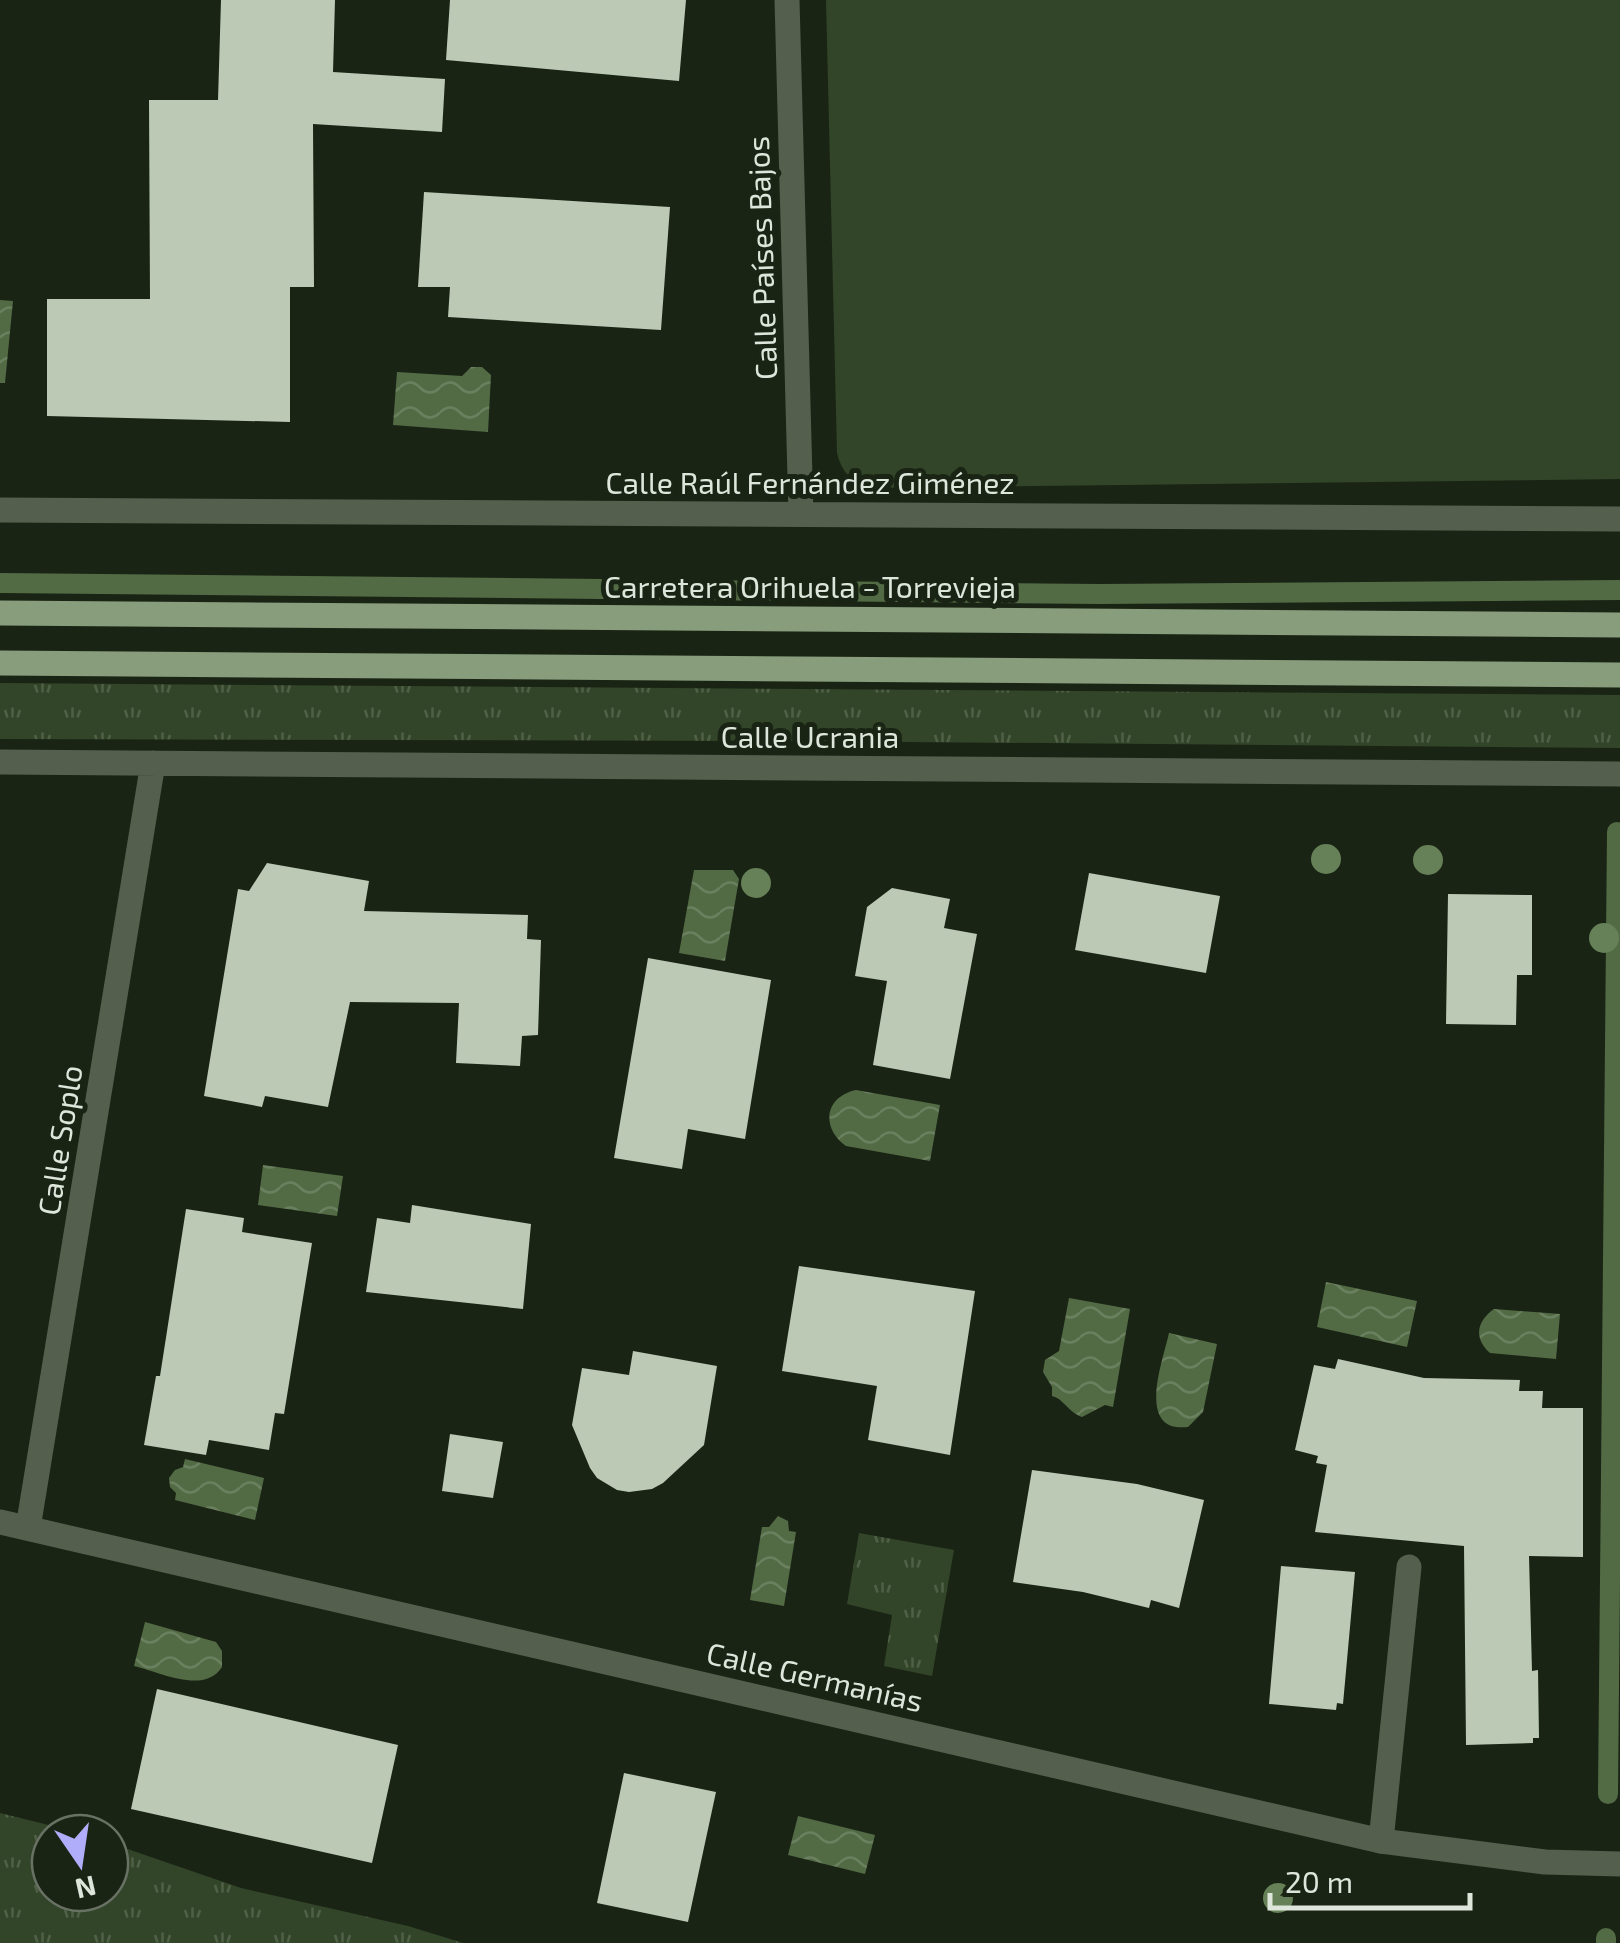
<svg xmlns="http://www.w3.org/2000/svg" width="1620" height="1943" font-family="'Exo 2',sans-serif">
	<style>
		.grass { fill: url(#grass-tufts) }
		.green { fill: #324528 }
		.water { fill: url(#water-waves) }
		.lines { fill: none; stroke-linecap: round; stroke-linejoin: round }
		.stream { stroke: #526b45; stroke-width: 20 }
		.building { fill: #bbc9b5 }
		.service { stroke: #545f4e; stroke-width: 25 }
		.minor { stroke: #545f4e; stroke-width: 25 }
		.primary { stroke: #879d7c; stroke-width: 25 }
		.tree { fill: #668158 }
		.labels { text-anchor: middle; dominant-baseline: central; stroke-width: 10; stroke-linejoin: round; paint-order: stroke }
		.street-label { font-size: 30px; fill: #dee5db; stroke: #1a2414 }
	</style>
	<defs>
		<pattern id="grass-tufts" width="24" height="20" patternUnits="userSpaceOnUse" patternTransform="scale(2.5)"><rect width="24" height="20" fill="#324528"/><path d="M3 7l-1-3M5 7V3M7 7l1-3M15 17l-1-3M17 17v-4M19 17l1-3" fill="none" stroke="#4f6047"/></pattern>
		<pattern id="water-waves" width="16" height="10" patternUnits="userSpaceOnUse" patternTransform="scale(2.5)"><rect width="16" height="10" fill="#526b45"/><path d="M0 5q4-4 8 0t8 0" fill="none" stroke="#6a805f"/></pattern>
	</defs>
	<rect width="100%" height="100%" fill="#1a2414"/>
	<path class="grass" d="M 0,683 L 1620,695 L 1620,748 L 796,741 L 0,739 Z
		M 859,1533 L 954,1550 L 932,1676 L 884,1666 L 892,1615 L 847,1604 Z
		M 0,1813 L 81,1833 L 50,1833 L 50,1893 L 110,1893 L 110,1843 L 241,1888 L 408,1926 L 463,1943 L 0,1943 Z"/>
	<path class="green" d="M 826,0 L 1620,0 L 1620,479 L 870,488 C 851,481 842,473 837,453 Z"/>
	<path class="water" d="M 0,300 L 13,301 L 5,383 L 0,383 Z
		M 471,367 L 482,367 L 491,375 L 488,432 L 393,425 L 397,372 L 462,376 Z
		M 694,870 L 733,870 L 739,879 L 725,961 L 679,953 Z
		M 856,1090 L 940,1105 L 930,1161 L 846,1146 C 821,1128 824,1097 856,1090 Z
		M 263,1165 L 343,1176 L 337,1216 L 258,1205 Z
		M 1326,1282 L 1417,1301 L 1407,1347 L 1317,1327 Z
		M 1069,1298 L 1130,1309 L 1113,1407 L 1105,1405 L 1082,1417 C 1068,1412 1064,1399 1052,1396 L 1052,1387 L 1043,1372 L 1045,1360 L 1059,1351 Z
		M 1494,1309 L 1560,1314 L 1556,1359 L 1490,1353 C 1473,1338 1477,1321 1494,1309 Z
		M 1169,1333 L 1217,1344 L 1203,1412 L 1188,1427 C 1135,1433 1163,1361 1169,1333 Z
		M 185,1459 L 264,1478 L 255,1520 L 175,1500 L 176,1493 L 170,1487 L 169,1478 L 175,1470 L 183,1467 Z
		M 778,1516 L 788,1521 L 789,1531 L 796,1532 L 784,1606 L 750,1600 L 762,1527 L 769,1527 Z
		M 145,1622 L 216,1642 L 222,1651 L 222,1667 C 204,1695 160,1672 134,1666 Z
		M 798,1816 L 875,1835 L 865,1874 L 788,1855 Z"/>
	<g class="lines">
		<path class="stream" d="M 0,583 L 1100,594 L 1620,590
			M 1608,1794 L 1617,832
			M 1606,1938 L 1606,1943"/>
	</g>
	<path class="building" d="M 221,0 L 335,0 L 333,72 L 445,79 L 442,132 L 313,124 L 314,287 L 290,287 L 290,422 L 47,416 L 47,299 L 150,299 L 149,100 L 218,100 Z
		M 450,0 L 686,0 L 679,81 L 446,60 Z
		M 424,192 L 670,207 L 661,330 L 448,317 L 450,287 L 418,287 Z
		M 267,863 L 369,881 L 364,911 L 528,915 L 527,939 L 541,940 L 538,1035 L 522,1036 L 520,1066 L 456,1063 L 459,1003 L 350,1002 L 328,1107 L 265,1096 L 262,1107 L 204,1096 L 238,889 L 249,891 Z
		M 1089,873 L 1220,896 L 1206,973 L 1075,950 Z
		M 892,888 L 950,899 L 944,928 L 977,934 L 950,1079 L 873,1065 L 887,981 L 855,976 L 867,907 Z
		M 1448,894 L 1532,895 L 1532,975 L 1517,975 L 1516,1025 L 1446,1024 Z
		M 648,958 L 771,980 L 745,1139 L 688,1129 L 682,1169 L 614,1158 Z
		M 412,1205 L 531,1224 L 523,1309 L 366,1292 L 377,1218 L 410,1223 Z
		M 186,1209 L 244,1218 L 242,1232 L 312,1243 L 284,1414 L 275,1413 L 269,1450 L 209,1440 L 206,1455 L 144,1445 L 156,1376 L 160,1376 Z
		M 799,1266 L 975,1291 L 950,1455 L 868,1440 L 877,1386 L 782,1371 Z
		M 633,1351 L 717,1366 L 704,1445 L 663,1483 L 652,1489 L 629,1492 L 617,1490 L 597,1478 L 590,1468 L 572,1425 L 582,1368 L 629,1375 Z
		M 1338,1359 L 1424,1378 L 1520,1380 L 1519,1391 L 1543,1391 L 1542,1408 L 1583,1408 L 1583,1557 L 1529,1556 L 1532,1671 L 1538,1670 L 1539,1738 L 1533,1738 L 1533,1743 L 1466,1745 L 1464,1546 L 1315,1532 L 1327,1465 L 1316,1463 L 1318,1456 L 1295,1450 L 1314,1365 L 1335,1369 Z
		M 450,1434 L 503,1442 L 493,1498 L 442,1491 Z
		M 1032,1470 L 1137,1484 L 1204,1500 L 1179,1608 L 1151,1600 L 1149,1608 L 1083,1592 L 1013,1582 Z
		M 1281,1566 L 1355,1572 L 1343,1704 L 1337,1703 L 1336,1710 L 1269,1704 Z
		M 157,1689 L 398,1745 L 372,1863 L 131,1809 Z
		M 624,1773 L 716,1792 L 688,1922 L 597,1903 Z"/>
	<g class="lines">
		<path class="service" d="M 1381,1841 L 1409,1567"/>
		<path class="minor" d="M 787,0 L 801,514
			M 0,510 L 1620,519
			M 0,762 L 1620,774
			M 0,1522 L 1381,1841 L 1545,1862 L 1620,1864
			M 28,1528 L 153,763"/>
		<path class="primary" d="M 0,613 L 1620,625
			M 0,663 L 1620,675"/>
	</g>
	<g class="tree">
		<circle cx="1326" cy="859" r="15"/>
		<circle cx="1428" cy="860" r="15"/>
		<circle cx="756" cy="883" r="15"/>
		<circle cx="1604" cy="938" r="15"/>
		<circle cx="1278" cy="1898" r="15"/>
	</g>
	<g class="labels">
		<g class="street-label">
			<text transform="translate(761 258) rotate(-92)">Calle Países Bajos</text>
			<text x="810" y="482">Calle Raúl Fernández Giménez</text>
			<text x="810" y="586">Carretera Orihuela - Torrevieja</text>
			<text x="810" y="736">Calle Ucrania</text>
			<text transform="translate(59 1140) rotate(-81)">Calle Soplo</text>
			<text transform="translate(815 1676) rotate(13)">Calle Germanías</text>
		</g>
	</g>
	<g transform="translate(80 1863) rotate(167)"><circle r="48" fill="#1a2414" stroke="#687164" stroke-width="2.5"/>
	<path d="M0-8L18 38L0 25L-18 38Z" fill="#b0aefa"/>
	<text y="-15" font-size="28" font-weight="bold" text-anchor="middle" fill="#dee5db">N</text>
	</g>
	<path d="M1270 1893v15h200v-15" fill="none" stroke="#dee5db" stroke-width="5"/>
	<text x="1285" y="1893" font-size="30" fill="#dee5db" stroke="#1a2414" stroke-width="8" paint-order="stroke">20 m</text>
</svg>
